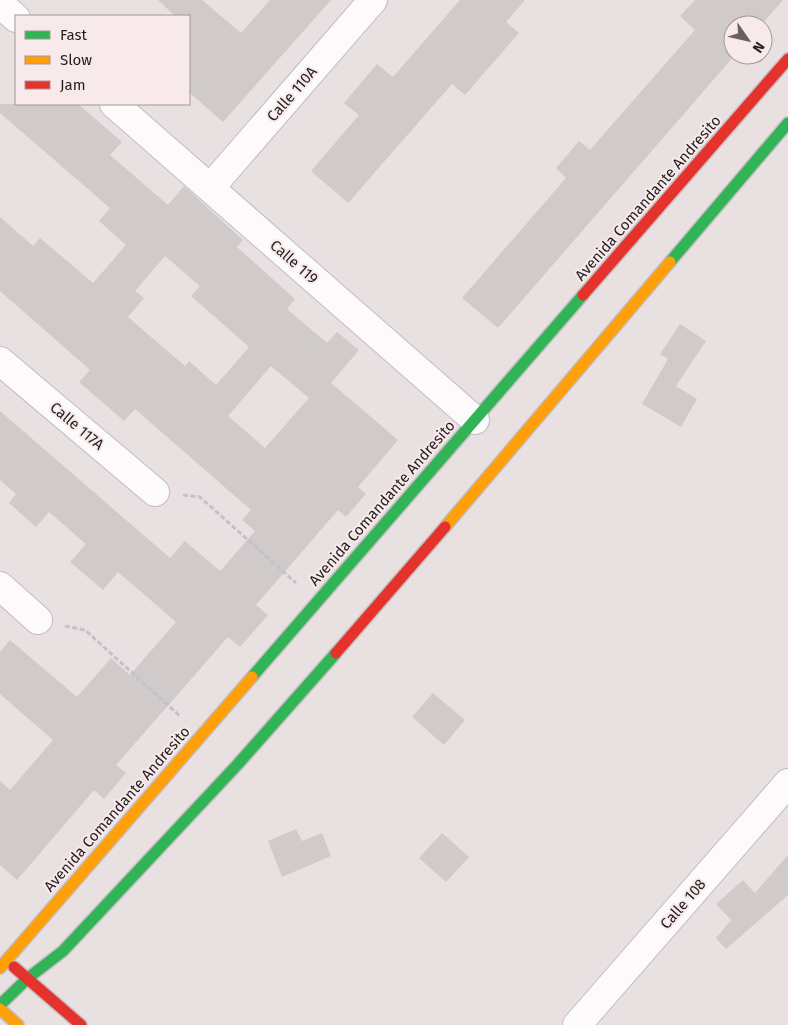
<svg xmlns="http://www.w3.org/2000/svg" width="788" height="1025" font-family="'Fira Sans',sans-serif">
	<style>
		.building { fill: #d0caca; fill-rule: evenodd }
		.lines { fill: none; stroke-linecap: round; stroke-linejoin: round }
		.street-casing { stroke: #c3bdbd; stroke-width: 30 }
		.fast-casing { stroke: #c3bdbd; stroke-width: 14 }
		.slow-casing { stroke: #c3bdbd; stroke-width: 14 }
		.jam-casing { stroke: #c3bdbd; stroke-width: 14 }
		.path { stroke: #c6c2c3; stroke-width: 3; stroke-dasharray: 5 2.5; stroke-linecap: butt }
		.street { stroke: #fcfafa; stroke-width: 28 }
		.fast { stroke: #30b455; stroke-width: 11 }
		.slow { stroke: #ff9f0a; stroke-width: 11 }
		.jam { stroke: #e5322d; stroke-width: 11 }
		.labels { text-anchor: middle; dominant-baseline: central; stroke-width: 4; stroke-linejoin: round; paint-order: stroke }
		.street-label { font-size: 15px; fill: #221d1e; stroke: #f8e9eb }
	</style>
	<rect width="100%" height="100%" fill="#e8e0e1"/>
	<path class="building" d="M 158,0 L 202,0 L 241,33 L 270,0 L 331,0 L 223,122 L 189,92 L 189,16 L 175,16 Z
		M 460,0 L 525,0 L 506,22 L 519,33 L 465,95 L 452,84 L 348,203 L 311,171 L 359,115 L 344,103 L 377,64 L 393,77 Z
		M 695,0 L 783,0 L 761,25 L 733,25 L 733,55 L 735,55 L 498,328 L 462,298 L 566,178 L 556,168 L 579,141 L 590,150 L 695,30 L 680,16 Z
		M 0,104 L 78,104 L 122,142 L 110,155 L 168,205 L 184,186 L 243,240 L 237,247 L 295,299 L 287,309 L 327,343 L 337,332 L 359,350 L 331,383 L 398,440 L 358,487 L 366,494 L 346,517 L 338,510 L 256,605 L 268,615 L 240,647 L 228,637 L 116,765 L 126,773 L 104,799 L 94,790 L 17,880 L 0,865 L 0,781 L 10,790 L 53,740 L 0,694 L 0,652 L 10,640 L 77,697 L 111,658 L 130,675 L 176,622 L 118,572 L 103,590 L 70,562 L 86,544 L 49,512 L 36,527 L 9,503 L 16,494 L 0,480 L 0,411 L 170,558 L 185,541 L 220,571 L 255,531 L 242,520 L 251,510 L 135,409 L 124,421 L 79,382 L 90,370 L 0,291 L 0,217 L 33,246 L 40,238 L 93,283 L 126,245 L 99,221 L 110,208 L 0,113 ZM 165,256 L 200,286 L 191,296 L 249,347 L 216,385 L 189,361 L 185,366 L 128,317 L 144,298 L 135,291 ZM 271,366 L 309,398 L 265,448 L 228,416 Z
		M 680,324 L 706,341 L 676,386 L 697,399 L 681,427 L 642,404 L 668,359 L 660,354 Z
		M 433,693 L 465,720 L 444,745 L 412,717 Z
		M 296,829 L 302,841 L 322,833 L 331,856 L 282,877 L 268,841 Z
		M 442,833 L 469,857 L 446,882 L 419,858 Z
		M 788,855 L 788,895 L 726,949 L 716,938 L 731,920 L 716,904 L 743,880 L 755,893 Z"/>
	<g class="lines">
		<g class="street-casing">
			<path id="street" d="M 0,4 L 16,18
				M 114,104 L 475,420
				M 210,188 L 373,0
				M 0,361 L 155,492
				M 0,586 L 38,620
				M 577,1025 L 788,783"/>
		</g>
		<g class="fast-casing">
			<path id="fast" d="M 670,262 L 788,123
				M 252,677 L 583,295
				M 0,1005 L 28,978 L 63,951 L 238,764 L 336,653"/>
		</g>
		<g class="slow-casing">
			<path id="slow" d="M 445,527 L 670,262
				M 0,968 L 252,677
				M 0,1009 L 18,1025"/>
		</g>
		<g class="jam-casing">
			<path id="jam" d="M 583,295 L 788,59
				M 336,653 L 445,527
				M 14,967 L 81,1025"/>
		</g>
		<path class="path" d="M 183,495 L 200,497 L 296,583
			M 65,626 L 85,630 L 180,716"/>
		<use href="#street" class="street"/>
		<use href="#fast" class="fast"/>
		<use href="#slow" class="slow"/>
		<use href="#jam" class="jam"/>
	</g>
	<g class="labels">
		<g class="street-label">
			<text transform="translate(292 94) rotate(-49)">Calle 110A</text>
			<text transform="translate(648 198) rotate(-49)">Avenida Comandante Andresito</text>
			<text transform="translate(294 262) rotate(41)">Calle 119</text>
			<text transform="translate(77 426) rotate(40)">Calle 117A</text>
			<text transform="translate(382 503) rotate(-49)">Avenida Comandante Andresito</text>
			<text transform="translate(117 809) rotate(-49)">Avenida Comandante Andresito</text>
			<text transform="translate(683 904) rotate(-49)">Calle 108</text>
		</g>
	</g>
	<rect x="15" y="15" width="175" height="90" fill="#f8e9eb" stroke="#a29799"/>
	<rect x="25" y="31" width="25" height="8" fill="#30b455" stroke="#a29799"/>
	<text x="60" y="40" font-size="15" fill="#221d1e">Fast</text>
	<rect x="25" y="56" width="25" height="8" fill="#ff9f0a" stroke="#a29799"/>
	<text x="60" y="65" font-size="15" fill="#221d1e">Slow</text>
	<rect x="25" y="81" width="25" height="8" fill="#e5322d" stroke="#a29799"/>
	<text x="60" y="90" font-size="15" fill="#221d1e">Jam</text>
	<g transform="translate(748 40) rotate(124)"><circle r="24" fill="#f8e9eb" stroke="#a29799"/>
	<path d="M0-4L9 19L0 12L-9 19Z" fill="#676162"/>
	<text y="-8" font-size="14" font-weight="bold" text-anchor="middle" fill="#221d1e">N</text>
	</g>
</svg>
